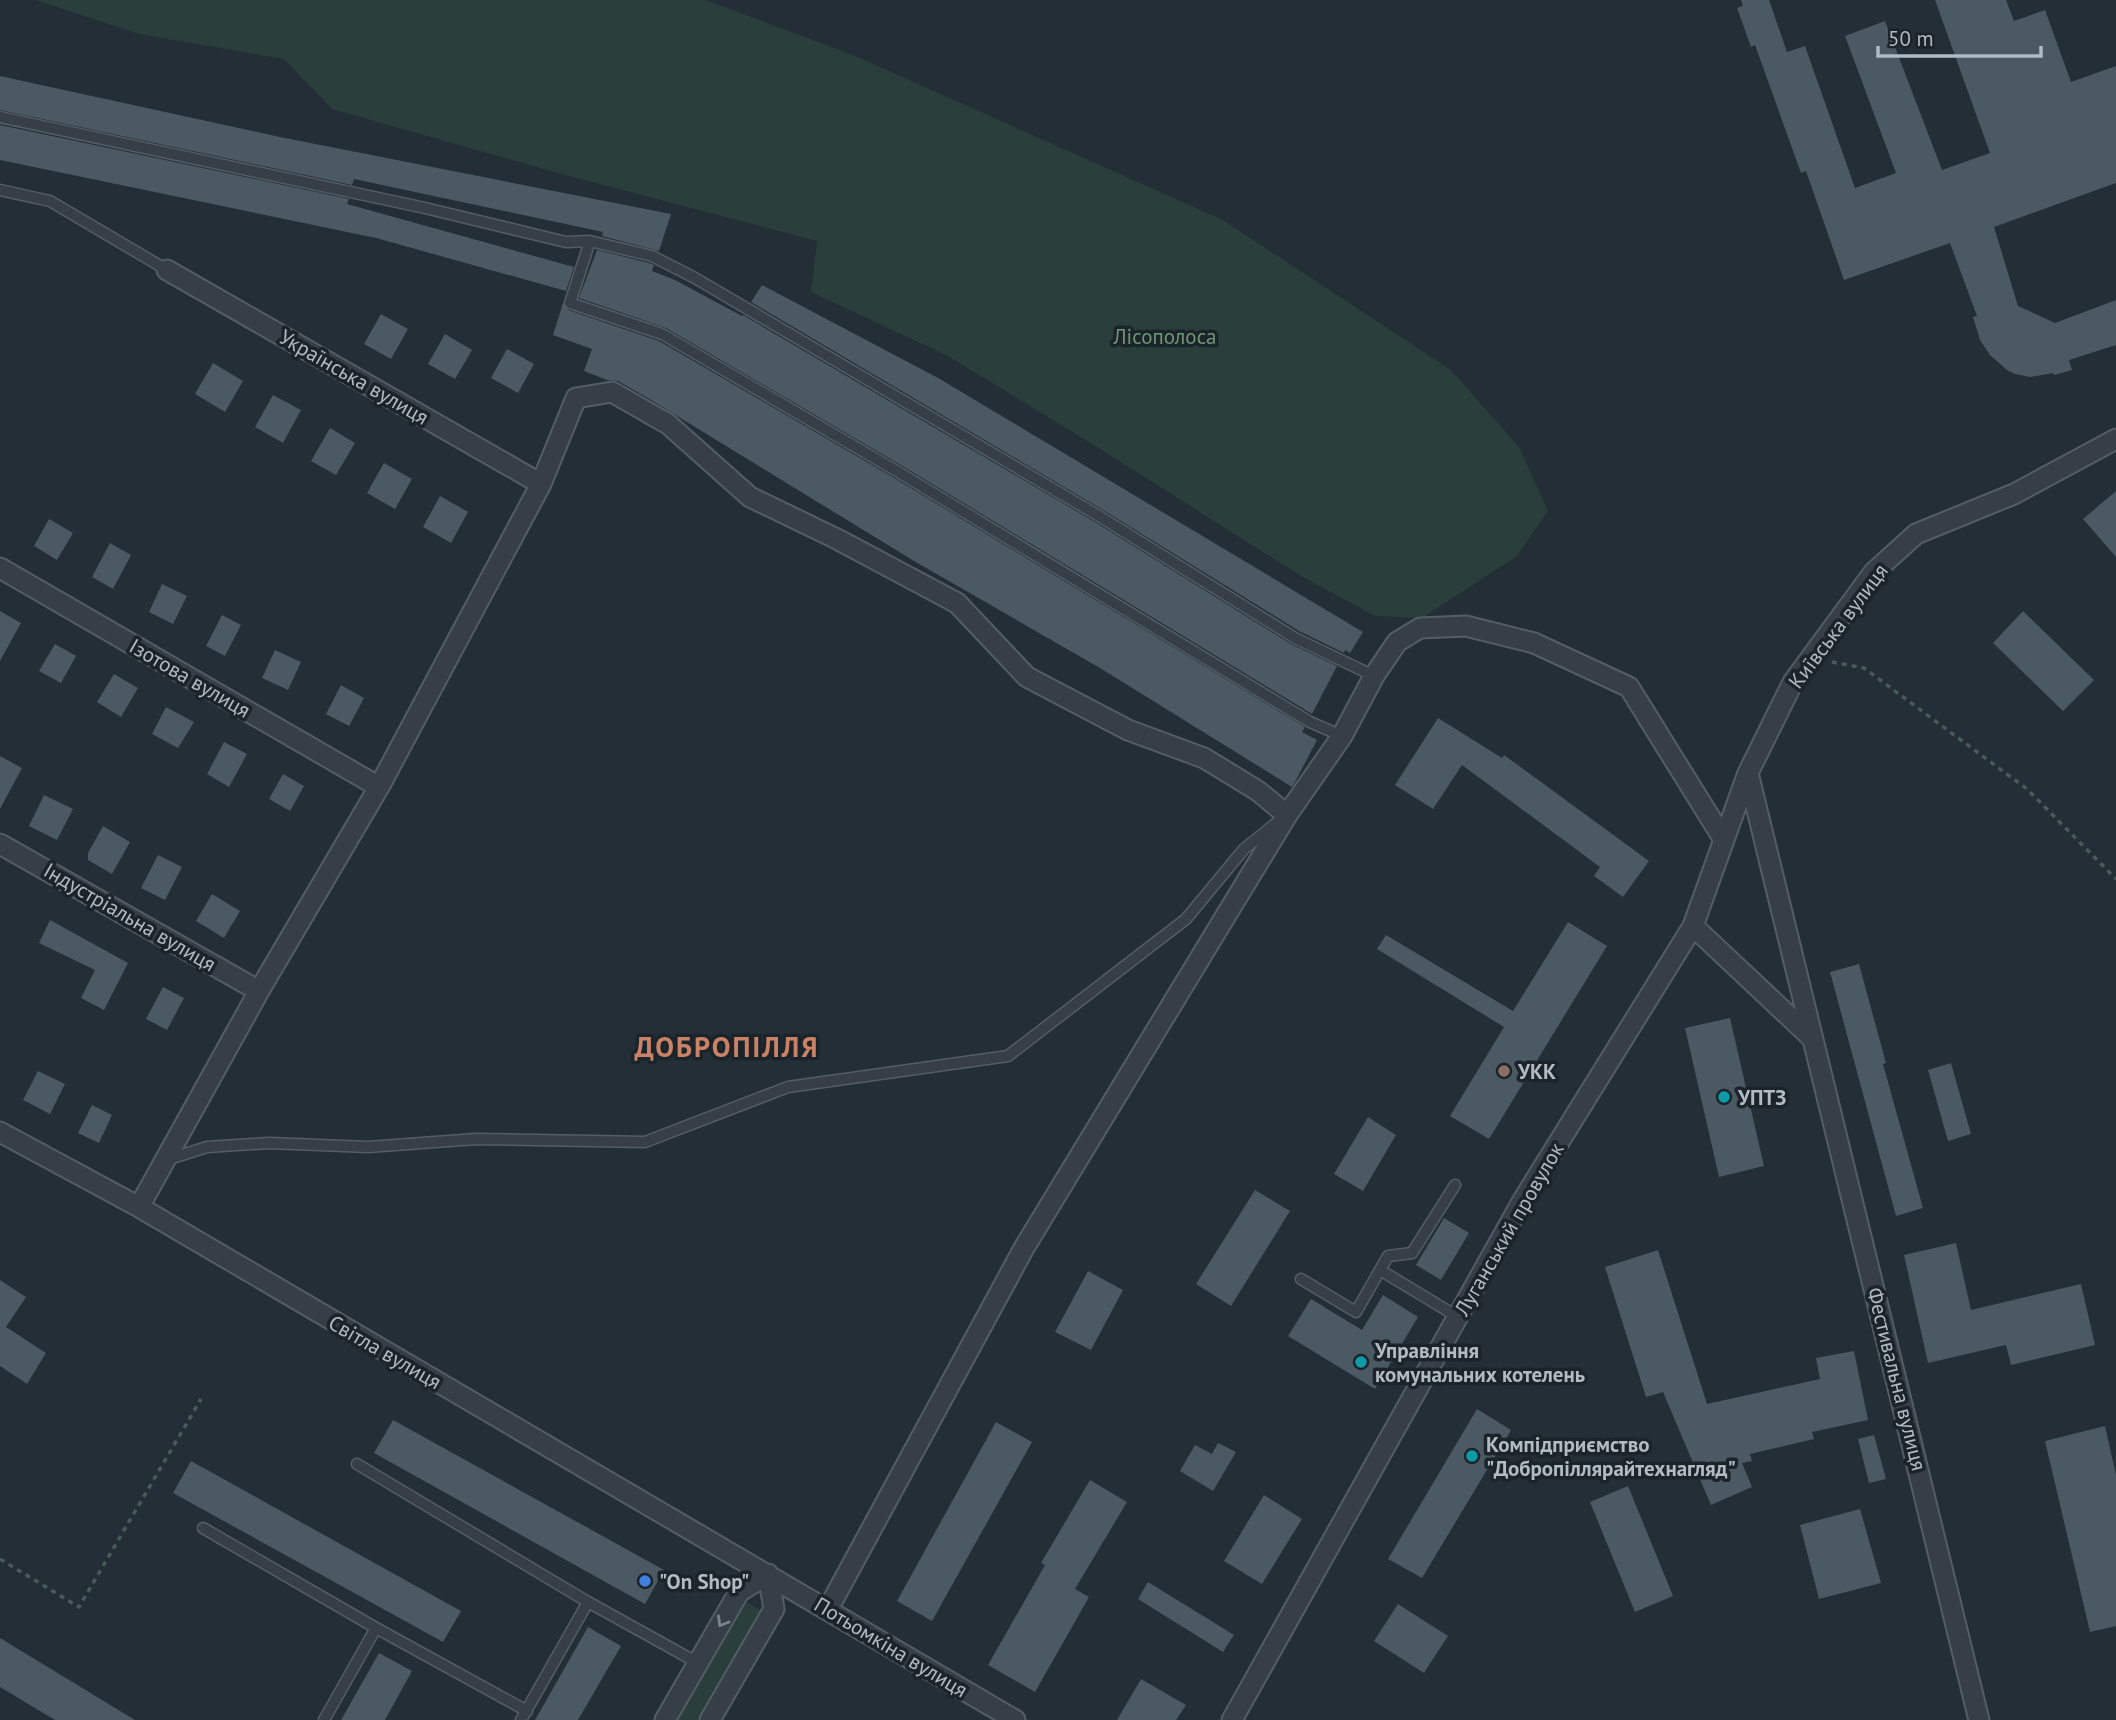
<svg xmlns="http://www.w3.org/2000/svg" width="2116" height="1720" font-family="'PT Sans',sans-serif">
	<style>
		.green { fill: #2a3e3b }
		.building { fill: #4b5962 }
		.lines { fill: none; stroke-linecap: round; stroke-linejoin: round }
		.lane-casing { stroke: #535d65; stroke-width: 13 }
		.street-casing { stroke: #535d65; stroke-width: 23 }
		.path { stroke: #485b5a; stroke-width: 3.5; stroke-dasharray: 5 5; stroke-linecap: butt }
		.lane { stroke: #363f47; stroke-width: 10 }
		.street { stroke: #363f47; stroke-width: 19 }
		.oneway { stroke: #79838b }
		.education-dot { fill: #8d6e63; stroke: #1b242b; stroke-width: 2.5 }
		.culture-dot { fill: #0f9aa8; stroke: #1b242b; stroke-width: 2.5 }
		.shop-dot { fill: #3f7fe0; stroke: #1b242b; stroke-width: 2.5 }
		.labels { text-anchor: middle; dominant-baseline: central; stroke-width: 7; stroke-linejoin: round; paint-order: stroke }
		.park-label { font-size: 21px; fill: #719774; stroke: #1b242b }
		.street-label { font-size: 21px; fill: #b0bbc3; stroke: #1b242b }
		.poi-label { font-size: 21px; font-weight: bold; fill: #b0bbc3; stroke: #1b242b; text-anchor: start }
		.district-label { font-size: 28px; font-weight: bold; letter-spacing: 2px; fill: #c98266; stroke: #1b242b }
	</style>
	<rect width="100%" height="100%" fill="#232e36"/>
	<path class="green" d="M 36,0 L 705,0 L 711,2 L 853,55 L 1223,220 L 1451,370 L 1519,447 L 1548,511 L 1517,556 L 1422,618 L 1375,616 L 1301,576 L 1097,447 L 948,356 L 811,292 L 817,241 L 565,175 L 332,109 L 284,59 L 139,34 Z
		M 745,1601 L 762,1611 L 699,1720 L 676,1720 Z"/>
	<path class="building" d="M 1741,0 L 1769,0 L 1787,52 L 1805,46 L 1855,188 L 1896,173 L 1845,36 L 1885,21 L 1942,170 L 1990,153 L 1935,0 L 2006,0 L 2014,21 L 2045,10 L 2071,82 L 2116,66 L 2116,183 L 1994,227 L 2018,306 L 2055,323 L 2116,300 L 2116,345 L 2069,360 L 2072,370 L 2054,375 L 2053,373 L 2030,377 L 2015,374 L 2007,370 L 1990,355 L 1980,340 L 1973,317 L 1977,316 L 1950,243 L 1844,280 L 1806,171 L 1801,173 L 1755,45 L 1751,47 L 1737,8 L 1743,6 Z
		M 0,76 L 280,137 L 671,214 L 659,251 L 602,236 L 603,232 L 354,179 L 352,185 L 0,110 Z
		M 0,125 L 349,199 L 347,204 L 574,267 L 566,291 L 376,238 L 0,160 Z
		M 597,250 L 649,263 L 654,265 L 652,271 L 675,280 L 742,316 L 743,315 L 1095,522 L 1291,644 L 1337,666 L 1312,714 L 899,464 L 666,328 L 579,298 Z
		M 762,285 L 940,379 L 1363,632 L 1350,653 L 1345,650 L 1344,653 L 1299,631 L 1103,510 L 751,302 Z
		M 563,303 L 568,310 L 659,341 L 891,476 L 1305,727 L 1302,732 L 1317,740 L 1295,782 L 1292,787 L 1100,668 L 914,561 L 651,400 L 618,381 L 607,380 L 584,371 L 592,349 L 553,335 Z
		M 381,314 L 408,329 L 391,359 L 364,344 Z
		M 445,334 L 472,350 L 455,379 L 428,364 Z
		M 507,349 L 534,364 L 518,393 L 491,378 Z
		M 213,363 L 243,381 L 225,412 L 195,394 Z
		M 273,395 L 301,410 L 283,443 L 255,427 Z
		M 330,428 L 355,443 L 336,475 L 311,461 Z
		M 384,463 L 412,479 L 395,509 L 367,493 Z
		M 2116,491 L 2116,557 L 2083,519 Z
		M 440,496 L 468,512 L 451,543 L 423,527 Z
		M 49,519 L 73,533 L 57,560 L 34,546 Z
		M 110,543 L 131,555 L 113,589 L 92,577 Z
		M 162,584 L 187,596 L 173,624 L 149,612 Z
		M 0,611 L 21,623 L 0,661 Z
		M 2023,611 L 2094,680 L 2063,711 L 1993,643 Z
		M 222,615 L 241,625 L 225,656 L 206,646 Z
		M 55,644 L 76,656 L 61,683 L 39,671 Z
		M 275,650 L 301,662 L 288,690 L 262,678 Z
		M 114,674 L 138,688 L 121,717 L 97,702 Z
		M 341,685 L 364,698 L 349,726 L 326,714 Z
		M 166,707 L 194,722 L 178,748 L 152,734 Z
		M 1438,718 L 1502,758 L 1504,755 L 1649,861 L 1623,897 L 1594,876 L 1600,867 L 1462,765 L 1433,809 L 1395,785 Z
		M 224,742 L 247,754 L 229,787 L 207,774 Z
		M 0,756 L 22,768 L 0,809 Z
		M 283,774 L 304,786 L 290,811 L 269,799 Z
		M 44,795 L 73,809 L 57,840 L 29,826 Z
		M 103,826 L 130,842 L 112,874 L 88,860 L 88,853 Z
		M 158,855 L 182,867 L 165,900 L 141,888 Z
		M 212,894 L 240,911 L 224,938 L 196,921 Z
		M 50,920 L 128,963 L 104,1010 L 81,998 L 95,970 L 39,943 Z
		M 1568,922 L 1607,946 L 1489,1139 L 1450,1116 L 1504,1027 L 1377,949 L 1386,935 L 1513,1011 Z
		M 1859,964 L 1886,1063 L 1883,1064 L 1923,1208 L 1896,1216 L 1830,972 Z
		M 163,987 L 184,998 L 167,1030 L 146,1019 Z
		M 1730,1018 L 1764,1166 L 1719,1177 L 1685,1028 Z
		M 1951,1063 L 1971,1134 L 1948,1141 L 1928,1070 Z
		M 38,1071 L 65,1084 L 50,1114 L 23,1100 Z
		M 92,1105 L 112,1115 L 99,1143 L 78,1133 Z
		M 1368,1117 L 1396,1135 L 1363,1191 L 1334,1174 Z
		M 1255,1190 L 1290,1211 L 1231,1306 L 1196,1284 Z
		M 1444,1218 L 1469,1233 L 1441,1280 L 1416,1265 Z
		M 1956,1243 L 1971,1310 L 2081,1284 L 2095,1345 L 2011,1365 L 2006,1345 L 1928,1363 L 1904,1255 Z
		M 1658,1250 L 1707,1404 L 1820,1379 L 1816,1358 L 1854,1351 L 1868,1420 L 1812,1432 L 1814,1439 L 1750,1454 L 1752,1461 L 1742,1463 L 1752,1487 L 1711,1505 L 1663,1392 L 1646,1397 L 1605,1267 Z
		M 1088,1271 L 1123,1290 L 1091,1350 L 1055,1332 Z
		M 0,1280 L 26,1297 L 6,1327 L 46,1353 L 27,1384 L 0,1366 Z
		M 1383,1295 L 1418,1317 L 1375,1389 L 1288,1336 L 1311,1299 L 1362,1330 Z
		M 1477,1409 L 1511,1430 L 1422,1578 L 1388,1559 Z
		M 393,1420 L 664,1570 L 645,1604 L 374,1453 Z
		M 996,1422 L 1032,1442 L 932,1621 L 897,1601 Z
		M 2105,1426 L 2116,1475 L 2116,1626 L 2090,1632 L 2045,1441 Z
		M 1874,1435 L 1886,1479 L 1869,1483 L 1858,1439 Z
		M 1218,1443 L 1236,1452 L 1213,1491 L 1180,1471 L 1195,1445 L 1212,1454 Z
		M 191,1461 L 461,1611 L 443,1642 L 173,1493 Z
		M 1090,1480 L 1127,1502 L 1075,1589 L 1089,1597 L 1035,1692 L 988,1665 L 1045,1565 L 1041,1563 Z
		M 1628,1486 L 1673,1596 L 1635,1612 L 1590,1502 Z
		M 1264,1495 L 1302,1519 L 1262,1584 L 1224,1561 Z
		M 1860,1509 L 1881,1583 L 1819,1599 L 1800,1525 Z
		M 1148,1582 L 1234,1635 L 1223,1652 L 1138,1599 Z
		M 1398,1604 L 1448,1636 L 1424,1673 L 1374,1641 Z
		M 588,1627 L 621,1646 L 578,1720 L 535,1720 Z
		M 0,1638 L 135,1720 L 55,1720 L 0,1687 Z
		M 379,1653 L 412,1671 L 385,1720 L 341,1720 Z
		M 1141,1679 L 1186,1705 L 1176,1720 L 1117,1720 Z"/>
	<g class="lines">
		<g class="lane-casing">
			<path id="lane" d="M 0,117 L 425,208 L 566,242 L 590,241 L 652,256 L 695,278 L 1099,516 L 1295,638 L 1374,676
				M 0,190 L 50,201 L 167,270
				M 590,241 L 570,303 L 662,334 L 895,470 L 1310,722 L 1342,736
				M 166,1160 L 207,1147 L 269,1143 L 368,1147 L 476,1139 L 645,1142 L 788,1087 L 1008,1056 L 1186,919 L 1244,849 L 1275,824
				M 1380,1270 L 1458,1317
				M 1301,1279 L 1356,1312 L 1388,1256 L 1412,1253 L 1455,1185
				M 357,1464 L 588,1602
				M 203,1528 L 376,1628 L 527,1711
				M 324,1720 L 376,1628
				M 521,1720 L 588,1602 L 698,1663"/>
		</g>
		<g class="street-casing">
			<path id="street" d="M 167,270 L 541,484
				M 0,568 L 379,787
				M 1748,773 L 1979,1720
				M 0,844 L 259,991
				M 1693,926 L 1812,1038
				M 0,1132 L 139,1207 L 1015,1720
				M 139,1207 L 259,991 L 379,787 L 541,484 L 576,398 L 612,392 L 668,424 L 750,497 L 837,539 L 957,603 L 1027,677 L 1128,730 L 1204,758 L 1258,791 L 1287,815
				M 828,1609 L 1024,1248 L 1287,815 L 1342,736 L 1374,676 L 1397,642 L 1420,628 L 1466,626 L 1534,643 L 1629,687 L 1724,840
				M 665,1720 L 739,1592 L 768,1574
				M 710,1720 L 774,1609 L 768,1574
				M 1232,1720 L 1523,1200 L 1693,926 L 1748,773 L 1793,682 L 1874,572 L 1916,534 L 2014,494 L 2116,439"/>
		</g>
		<path class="path" d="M 1832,662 L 1864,668 L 2027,789 L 2116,879
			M 0,1559 L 79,1607 L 201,1399"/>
		<use href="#lane" class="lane"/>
		<use href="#street" class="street"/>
	</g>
	<defs><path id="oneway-chevron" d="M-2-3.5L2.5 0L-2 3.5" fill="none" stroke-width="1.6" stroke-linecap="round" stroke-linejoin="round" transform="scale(1.75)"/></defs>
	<use class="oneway" href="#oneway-chevron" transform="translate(722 1622) rotate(120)"/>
	<circle class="education-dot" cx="1504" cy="1071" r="7"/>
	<g class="culture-dot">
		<circle cx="1724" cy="1097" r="7"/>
		<circle cx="1361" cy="1362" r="7"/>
		<circle cx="1472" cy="1456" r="7"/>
	</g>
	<circle class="shop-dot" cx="645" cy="1581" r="7"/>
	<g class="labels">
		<g class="park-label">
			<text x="1165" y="336">Лісополоса</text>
		</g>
		<g class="street-label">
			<text transform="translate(354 377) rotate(30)">Українська вулиця</text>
			<text transform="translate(1838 626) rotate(-53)">Київська вулиця</text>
			<text transform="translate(190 678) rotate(30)">Ізотова вулиця</text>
			<text transform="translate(130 917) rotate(30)">Індустріальна вулиця</text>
			<text transform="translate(1509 1229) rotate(-60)">Луганський провулок</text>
			<text transform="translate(385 1352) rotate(30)">Світла вулиця</text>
			<text transform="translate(1897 1379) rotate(76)">Фестивальна вулиця</text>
			<text transform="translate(891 1647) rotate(31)">Потьомкіна вулиця</text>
		</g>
		<g class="poi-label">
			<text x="1518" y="1071">УКК</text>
			<text x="1738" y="1097">УПТЗ</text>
			<text x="1375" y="1350">Управління<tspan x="1375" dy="24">комунальних котелень</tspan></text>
			<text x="1486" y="1444">Компідприємство<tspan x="1486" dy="24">"Добропіллярайтехнагляд"</tspan></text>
			<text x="659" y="1581">"On Shop"</text>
		</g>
		<g class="district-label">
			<text x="727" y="1046">ДОБРОПІЛЛЯ</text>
		</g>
	</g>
	<path d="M1878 46v10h163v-10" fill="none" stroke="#b0bbc3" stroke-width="3.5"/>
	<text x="1888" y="46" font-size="21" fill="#b0bbc3" stroke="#1b242b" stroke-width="5" paint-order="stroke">50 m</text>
</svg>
